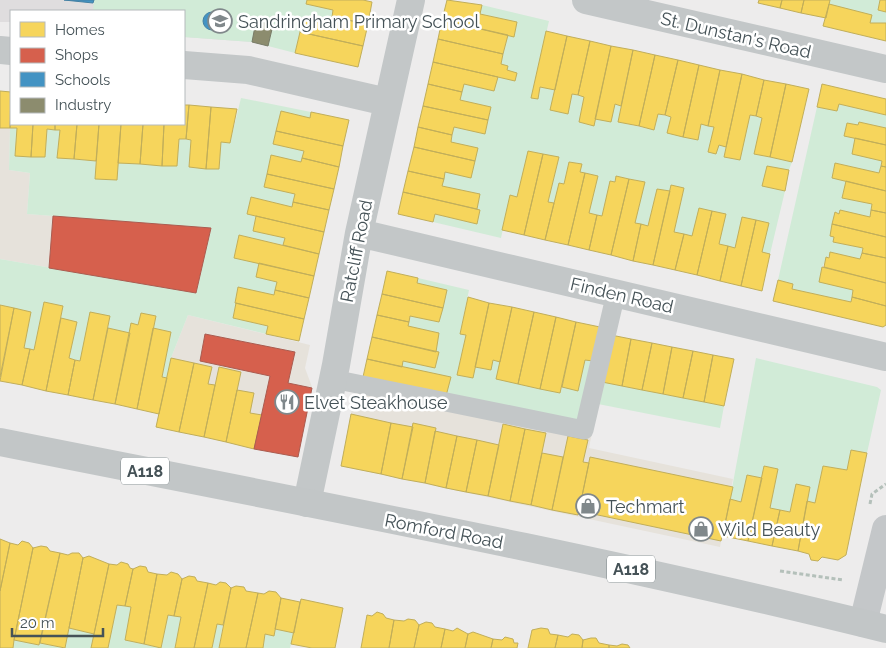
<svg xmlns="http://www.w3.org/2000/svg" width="886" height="648" font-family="Raleway,sans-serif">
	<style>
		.commercial { fill: #e6e2db }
		.education { fill: #dfddde }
		.green { fill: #d1ebd7 }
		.homes { fill: #f6d55c; stroke: #c1ae5a }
		.shops { fill: #d6604d; stroke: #aa5c50 }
		.schools { fill: #4393c3; stroke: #4480a3 }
		.industry { fill: #8c8c6e; stroke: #777b67 }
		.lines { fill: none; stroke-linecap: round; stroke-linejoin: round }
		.path { stroke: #b4c0ba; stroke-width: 3; stroke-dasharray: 4 2.5; stroke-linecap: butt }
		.service { stroke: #c3c7c8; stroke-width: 19 }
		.minor { stroke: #c3c7c8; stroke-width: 28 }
		.secondary { stroke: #c4c7c9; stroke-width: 28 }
		.primary { stroke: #c2c6c7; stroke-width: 28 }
		.labels { text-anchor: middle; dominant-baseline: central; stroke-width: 5; stroke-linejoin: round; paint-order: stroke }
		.shield { fill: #fff; stroke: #7d8689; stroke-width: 1 }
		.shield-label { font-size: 16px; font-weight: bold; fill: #455257 }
		.poi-label { font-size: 18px; fill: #455257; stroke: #fff; text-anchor: start }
		.street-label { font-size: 18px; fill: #455257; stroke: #fff }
	</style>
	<rect width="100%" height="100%" fill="#edecec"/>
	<path class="commercial" d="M 0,128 L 10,128 L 9,170 L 30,173 L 27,214 L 211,228 L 196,293 L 0,259 Z
		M 188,315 L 310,345 L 305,368 L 312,387 L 298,457 L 156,427 L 171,358 Z
		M 613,324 L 589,448 L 733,479 L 720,547 L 341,466 L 355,393 L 360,394 L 363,377 L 575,424 Z"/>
	<path class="education" d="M 0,0 L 260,0 L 252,42 L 184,37 L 184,11 L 11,11 L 11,22 L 0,22 Z"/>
	<path class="green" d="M 94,0 L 307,0 L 306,4 L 333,10 L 331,25 L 303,19 L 295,53 L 268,46 L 273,25 L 256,21 L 252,42 L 184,37 L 184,11 L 93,11 Z
		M 830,0 L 880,0 L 878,10 L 886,12 L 886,23 L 870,23 L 829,4 Z
		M 482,5 L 549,21 L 531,98 L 538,99 L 540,87 L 555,90 L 551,110 L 568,114 L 572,94 L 584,97 L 579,122 L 593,126 L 595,119 L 615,104 L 621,106 L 618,122 L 654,130 L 658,114 L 671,117 L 668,133 L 697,140 L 701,124 L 714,127 L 708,152 L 716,154 L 719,145 L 726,147 L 724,157 L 739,160 L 750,115 L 762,118 L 755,154 L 792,162 L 789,170 L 767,166 L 762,186 L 785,191 L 770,254 L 762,252 L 742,217 L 735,248 L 674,232 L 684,188 L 671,185 L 670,191 L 657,189 L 648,226 L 635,223 L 645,182 L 616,176 L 615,182 L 610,181 L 602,216 L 589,213 L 598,176 L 580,172 L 582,164 L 569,162 L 564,184 L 559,183 L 554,203 L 548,202 L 559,158 L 529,151 L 517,197 L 510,195 L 501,238 L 433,222 L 435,214 L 477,224 L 480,210 L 477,209 L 480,194 L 442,186 L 454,127 L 485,134 L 491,107 L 460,100 L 464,84 L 494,91 L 498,77 L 515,81 L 517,73 L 507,70 L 508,66 L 501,64 L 508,35 L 514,36 L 517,22 L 480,14 Z
		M 241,98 L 311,112 L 310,118 L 281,111 L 273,144 L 304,151 L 301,162 L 271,155 L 264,187 L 295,194 L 292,207 L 251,197 L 247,214 L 256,216 L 253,231 L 285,238 L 283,245 L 239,235 L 234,257 L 259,263 L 256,277 L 277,282 L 274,295 L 238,287 L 235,302 L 236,303 L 233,318 L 268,326 L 266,334 L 188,315 L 171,358 L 167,378 L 162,377 L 171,332 L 153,328 L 156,316 L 141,313 L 138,325 L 131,324 L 130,333 L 108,328 L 110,316 L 80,361 L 69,358 L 77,322 L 61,318 L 63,306 L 44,302 L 34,350 L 24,348 L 31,312 L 0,305 L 0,259 L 196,293 L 211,228 L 27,214 L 30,173 L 9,170 L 10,128 L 17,128 L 15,156 L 45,157 L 47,129 L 60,130 L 58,158 L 96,161 L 95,179 L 116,180 L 118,163 L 177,166 L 179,139 L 191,140 L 189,167 L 219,169 L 221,142 L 230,143 Z
		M 839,104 L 886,115 L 886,128 L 859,122 L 858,125 L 847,123 L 844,135 L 855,138 L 882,161 L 879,173 L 836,163 L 832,178 L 846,181 L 842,198 L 872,204 L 870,217 L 840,210 L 839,214 L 835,212 L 830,236 L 834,237 L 833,242 L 863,248 L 860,259 L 831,252 L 822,267 L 853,290 L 851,302 L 792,289 L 793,284 L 778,280 L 817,107 L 837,111 Z
		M 418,278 L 469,290 L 460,334 L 466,335 L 457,375 L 472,378 L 475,367 L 491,370 L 493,360 L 500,362 L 497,379 L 560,393 L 562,387 L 578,391 L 585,360 L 593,361 L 580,420 L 446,396 L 450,377 L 402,367 L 403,361 L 435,368 L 439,353 L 436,352 L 439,333 L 408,326 L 410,316 L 439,322 L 447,290 L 417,283 Z
		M 756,358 L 877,387 L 881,390 L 867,453 L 851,450 L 847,470 L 823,466 L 815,503 L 807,501 L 796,484 L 790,512 L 770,508 L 778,469 L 764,466 L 762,478 L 747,475 L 741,502 L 730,499 Z
		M 602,382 L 724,406 L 720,428 L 598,404 Z
		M 117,605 L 131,607 L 125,640 L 161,648 L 168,615 L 181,617 L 175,648 L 108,648 Z
		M 217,624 L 223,625 L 219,648 L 212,648 Z
		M 69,628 L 94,634 L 91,648 L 65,648 Z
		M 275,629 L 294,633 L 290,648 L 263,648 L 265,634 L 274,636 Z
		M 14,640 L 39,645 L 40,643 L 64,648 L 13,648 Z"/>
	<path class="homes" d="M 307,0 L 363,0 L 372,2 L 368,24 L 332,17 L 333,10 L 306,4 Z
		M 447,0 L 482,5 L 480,14 L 517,22 L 514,37 L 442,20 Z
		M 759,0 L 782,0 L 780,8 L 758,3 Z
		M 782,0 L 804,0 L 801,13 L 780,8 Z
		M 804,0 L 830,0 L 826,18 L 801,13 Z
		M 880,0 L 886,0 L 886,12 L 878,10 Z
		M 829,4 L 872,15 L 870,23 L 886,23 L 886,41 L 823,26 Z
		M 332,17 L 368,24 L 363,46 L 300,32 L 303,19 L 331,25 Z
		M 442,20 L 508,35 L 503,54 L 438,39 Z
		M 546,31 L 567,36 L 555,90 L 540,87 L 538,99 L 531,98 Z
		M 300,32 L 363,46 L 358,67 L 295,53 Z
		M 567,36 L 590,41 L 578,95 L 572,94 L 568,114 L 550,110 Z
		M 438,39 L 503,54 L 501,64 L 508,66 L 507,70 L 517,73 L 515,81 L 433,62 Z
		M 590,41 L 611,46 L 594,126 L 579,122 L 584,97 L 578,95 Z
		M 611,46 L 633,50 L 621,106 L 615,104 L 611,122 L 595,119 Z
		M 633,50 L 655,55 L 639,126 L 618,122 Z
		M 655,55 L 678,60 L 665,115 L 658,114 L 654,130 L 639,126 Z
		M 678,60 L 699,65 L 683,137 L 667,133 L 671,117 L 665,115 Z
		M 433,62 L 498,77 L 494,91 L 464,84 L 462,92 L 428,84 Z
		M 699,65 L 720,70 L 708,126 L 701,124 L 698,140 L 683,137 Z
		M 720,70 L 742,74 L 726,147 L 719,145 L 716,154 L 708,152 L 714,127 L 708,126 Z
		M 742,74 L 764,80 L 756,116 L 750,115 L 740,160 L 724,157 Z
		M 764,80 L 786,84 L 770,157 L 754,154 L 762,118 L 756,116 Z
		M 428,84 L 462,92 L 460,100 L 491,107 L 488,120 L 423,106 Z
		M 786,84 L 809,89 L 792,162 L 770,157 Z
		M 822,84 L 886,99 L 886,115 L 839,104 L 837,111 L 817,107 Z
		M 0,91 L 11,92 L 10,128 L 0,128 Z
		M 184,105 L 189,105 L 186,139 L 179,139 L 177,166 L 162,166 L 164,124 L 184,124 Z
		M 189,105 L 211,107 L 206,169 L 189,167 L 191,140 L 186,139 Z
		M 423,106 L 488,120 L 485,134 L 454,127 L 452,135 L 418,127 Z
		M 211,107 L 237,109 L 230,143 L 221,142 L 219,169 L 206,169 Z
		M 281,111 L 310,118 L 311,112 L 349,120 L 343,146 L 276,131 Z
		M 11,113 L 11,124 L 33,124 L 31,157 L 15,156 L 17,128 L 10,128 Z
		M 859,122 L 886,128 L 886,145 L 844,136 L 847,123 L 858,125 Z
		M 33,124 L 55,124 L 55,130 L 47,129 L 45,157 L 31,157 Z
		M 55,124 L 77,124 L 74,159 L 57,158 L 60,130 L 55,130 Z
		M 77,124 L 99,124 L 96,161 L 74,159 Z
		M 99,124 L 121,124 L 117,180 L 95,179 Z
		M 121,124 L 143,124 L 140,164 L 118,163 Z
		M 143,124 L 164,124 L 162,166 L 140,164 Z
		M 418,127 L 452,135 L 451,142 L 478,148 L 475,161 L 414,147 Z
		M 276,131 L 343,146 L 339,167 L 302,158 L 304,151 L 273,144 Z
		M 855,138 L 886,145 L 886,167 L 881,166 L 882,161 L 852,154 Z
		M 414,147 L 475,161 L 471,178 L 445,172 L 444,179 L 408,171 Z
		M 528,151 L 543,154 L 524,235 L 502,230 L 510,195 L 517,197 Z
		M 543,154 L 559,157 L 548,202 L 554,203 L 545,240 L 524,235 Z
		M 271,155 L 301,162 L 302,158 L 339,167 L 334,189 L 267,174 Z
		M 569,162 L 582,164 L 580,172 L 585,173 L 568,245 L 545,240 L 559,183 L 564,184 Z
		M 835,163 L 879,173 L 881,166 L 886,167 L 886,191 L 832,178 Z
		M 767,166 L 789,170 L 785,191 L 762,186 Z
		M 408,171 L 444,179 L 442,186 L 480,194 L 477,209 L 403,192 Z
		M 585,173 L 598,176 L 589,213 L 597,215 L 589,250 L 568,245 Z
		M 267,174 L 334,189 L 329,210 L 293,202 L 295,194 L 264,187 Z
		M 616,176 L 629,179 L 611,255 L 589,250 L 597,215 L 602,216 L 610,181 L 615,182 Z
		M 629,179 L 645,182 L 635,223 L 641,224 L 633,261 L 611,255 Z
		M 846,181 L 886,191 L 886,213 L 871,210 L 872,204 L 842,198 Z
		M 671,185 L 684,188 L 674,232 L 684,234 L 675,270 L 653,265 Z
		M 657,189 L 670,191 L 653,265 L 633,261 L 641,224 L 648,226 Z
		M 403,192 L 480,210 L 477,224 L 435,214 L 433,222 L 398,214 Z
		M 251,197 L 292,207 L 293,202 L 329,210 L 324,232 L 247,214 Z
		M 699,208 L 712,211 L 697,275 L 675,270 L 684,234 L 692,236 Z
		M 840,210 L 870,217 L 871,210 L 886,213 L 886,237 L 832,224 L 835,212 L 839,214 Z
		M 712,211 L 726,214 L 719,244 L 728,246 L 720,281 L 697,275 Z
		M 256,216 L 324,232 L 319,254 L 283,245 L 285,238 L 253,231 Z
		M 742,217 L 756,220 L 741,286 L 720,281 L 728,246 L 735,248 Z
		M 756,220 L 769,223 L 762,252 L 770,254 L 762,291 L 741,286 Z
		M 832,224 L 886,237 L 886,258 L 862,253 L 863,248 L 833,242 L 834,237 L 830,236 Z
		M 239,235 L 319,254 L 314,276 L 234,258 Z
		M 830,252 L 860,259 L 862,253 L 886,258 L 886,283 L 824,267 L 826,257 L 829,258 Z
		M 259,263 L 314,276 L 309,298 L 275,290 L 277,282 L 256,277 Z
		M 822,267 L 886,283 L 886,306 L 852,297 L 853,290 L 819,282 Z
		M 387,271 L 418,278 L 417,283 L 447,290 L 443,308 L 382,294 Z
		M 778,280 L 793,284 L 792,289 L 851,302 L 852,297 L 886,306 L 886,325 L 883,327 L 773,301 Z
		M 238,287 L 274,295 L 275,290 L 309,298 L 304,319 L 235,303 Z
		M 382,294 L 443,308 L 439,322 L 410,316 L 409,322 L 377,315 Z
		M 468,297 L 489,303 L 473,378 L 457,375 L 466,335 L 460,334 Z
		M 44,302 L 63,306 L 46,391 L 22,385 L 30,349 L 34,350 Z
		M 236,303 L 304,319 L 299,341 L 266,334 L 268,326 L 233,318 Z
		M 489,303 L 512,307 L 500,362 L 493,360 L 491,370 L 475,367 Z
		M 0,305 L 14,308 L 0,377 Z
		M 512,307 L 534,312 L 518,384 L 496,379 Z
		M 14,308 L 31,312 L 24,348 L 30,349 L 22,385 L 0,381 Z
		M 90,312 L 110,316 L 93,400 L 68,395 L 75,360 L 80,361 Z
		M 534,312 L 556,317 L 540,389 L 518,384 Z
		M 141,313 L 156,316 L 137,409 L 115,404 L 131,323 L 138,325 Z
		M 377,315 L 409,322 L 408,326 L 439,333 L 436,352 L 372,337 Z
		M 556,317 L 576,322 L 560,393 L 540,389 Z
		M 61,318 L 77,322 L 69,358 L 75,360 L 68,395 L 46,391 Z
		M 576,322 L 600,327 L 593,361 L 585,360 L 578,391 L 562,387 Z
		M 108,328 L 130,333 L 115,404 L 93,400 Z
		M 153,328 L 171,332 L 162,377 L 167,378 L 159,414 L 137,409 Z
		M 611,335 L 631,339 L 622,386 L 602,382 Z
		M 372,337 L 439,352 L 435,368 L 403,361 L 402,367 L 367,359 Z
		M 631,339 L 652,343 L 642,390 L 622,386 Z
		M 652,343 L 672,347 L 663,394 L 642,390 Z
		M 672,347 L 693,351 L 683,398 L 663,394 Z
		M 693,351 L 713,355 L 704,402 L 683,398 Z
		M 713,355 L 734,359 L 724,406 L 704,402 Z
		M 171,358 L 194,363 L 179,432 L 156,427 Z
		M 367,359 L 451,377 L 446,396 L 363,377 Z
		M 194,363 L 212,367 L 208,384 L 215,385 L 204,437 L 179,432 Z
		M 219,367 L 241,372 L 226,442 L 204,437 Z
		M 237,390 L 254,393 L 250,413 L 262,415 L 254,449 L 226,442 Z
		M 351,414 L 391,423 L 381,474 L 341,466 Z
		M 391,423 L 413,427 L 402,479 L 381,474 Z
		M 413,423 L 436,428 L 425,483 L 402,479 Z
		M 503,424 L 525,429 L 510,501 L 488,496 Z
		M 525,429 L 546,433 L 531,505 L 510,501 Z
		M 435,431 L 457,436 L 446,488 L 425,483 Z
		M 457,436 L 477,440 L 466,492 L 446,488 Z
		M 568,436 L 588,440 L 583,462 L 589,463 L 578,515 L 552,510 Z
		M 477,440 L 499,445 L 488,496 L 466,492 Z
		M 851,450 L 867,453 L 846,555 L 838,560 L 822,557 L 818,561 L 811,560 L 809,554 L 798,551 L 807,501 L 815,503 L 823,466 L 847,470 Z
		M 542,453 L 563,457 L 552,510 L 531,505 Z
		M 590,457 L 733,487 L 721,541 L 579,511 Z
		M 764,466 L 778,469 L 770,508 L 780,510 L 772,546 L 748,541 Z
		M 747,475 L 762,478 L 748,541 L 723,536 L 730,499 L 741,502 Z
		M 796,484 L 810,487 L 798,551 L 772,546 L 780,510 L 790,512 Z
		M 0,539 L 10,543 L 0,591 Z
		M 22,541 L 29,543 L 33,548 L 14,640 L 13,648 L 0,648 L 0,591 L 10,543 L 18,545 Z
		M 41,546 L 47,547 L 50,551 L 60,553 L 39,645 L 14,640 L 33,548 Z
		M 60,553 L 68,555 L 72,553 L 79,553 L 83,558 L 65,648 L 40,643 Z
		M 89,556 L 109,564 L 94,634 L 69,628 L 83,558 Z
		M 121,562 L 128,564 L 130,568 L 133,569 L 125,606 L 117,605 L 108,648 L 91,648 L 109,564 L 117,565 Z
		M 140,566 L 146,567 L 148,572 L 157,574 L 144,644 L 125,640 L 131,607 L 125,606 L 133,569 Z
		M 171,572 L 178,574 L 182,579 L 174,616 L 168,615 L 161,648 L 144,644 L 157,574 L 167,575 Z
		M 189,576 L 195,577 L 197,581 L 208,583 L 194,648 L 175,648 L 181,617 L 174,616 L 182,579 Z
		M 220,582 L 226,583 L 231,588 L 223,625 L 217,624 L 212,648 L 194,648 L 208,583 L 216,585 Z
		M 236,586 L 244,587 L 246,591 L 258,593 L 246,648 L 219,648 L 231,588 Z
		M 269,591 L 276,592 L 281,598 L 274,636 L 265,634 L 263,648 L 246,648 L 258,593 L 264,594 Z
		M 281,598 L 300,602 L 294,633 L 275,629 Z
		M 301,599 L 343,608 L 335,648 L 312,648 L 291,644 Z
		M 377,612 L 383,614 L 386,618 L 394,620 L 389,648 L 361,648 L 367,615 L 372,616 Z
		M 408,619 L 415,620 L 419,625 L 414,648 L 389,648 L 394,620 L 404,621 Z
		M 426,622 L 432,623 L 435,627 L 445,629 L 441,648 L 414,648 L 419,625 Z
		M 457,628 L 468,634 L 465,648 L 441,648 L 445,629 L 453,631 Z
		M 541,628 L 548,629 L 550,634 L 558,635 L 555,648 L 528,648 L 532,630 Z
		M 473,632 L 493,639 L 491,648 L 465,648 L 468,634 Z
		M 572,634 L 579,635 L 583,640 L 582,648 L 555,648 L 558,635 L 568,637 Z
		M 505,637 L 513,639 L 514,643 L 518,643 L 517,648 L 491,648 L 493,639 L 502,640 Z
		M 591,638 L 596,638 L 599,643 L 609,645 L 609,648 L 582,648 L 583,640 Z
		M 622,644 L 628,645 L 630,648 L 609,648 L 609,645 L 617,646 Z"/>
	<path class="shops" d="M 53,216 L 211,228 L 196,293 L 49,268 Z
		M 205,334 L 295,352 L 288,383 L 312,388 L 298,457 L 254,449 L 270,376 L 200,361 Z"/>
	<path class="schools" d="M 64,0 L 94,0 L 93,3 Z
		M203 21a9 9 0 1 1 18 0a9 9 0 1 1-18 0Z"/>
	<path class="industry" d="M 256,21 L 273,25 L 268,46 L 252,42 Z"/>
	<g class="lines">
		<path class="path" d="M 870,504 L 872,494 L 886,484
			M 780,571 L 843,580"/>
		<path class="service" d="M 333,379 L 584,430 L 616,293"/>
		<path class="minor" d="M 586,0 L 886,69
			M 0,50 L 11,51
			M 184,65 L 248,70 L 387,102
			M 359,233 L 886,357
			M 307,503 L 336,365 L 359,233 L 411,0"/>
		<path class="secondary" d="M 863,623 L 886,529"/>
		<path class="primary" d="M 0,442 C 296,501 593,556 886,629"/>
	</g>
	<defs>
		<g id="school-ring" transform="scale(1.25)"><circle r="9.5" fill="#fff" stroke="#80888b" stroke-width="1.5"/><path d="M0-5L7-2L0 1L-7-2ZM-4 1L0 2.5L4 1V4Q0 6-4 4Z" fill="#80888b"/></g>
		<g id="restaurant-ring" transform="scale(1.25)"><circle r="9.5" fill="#fff" stroke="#80888b" stroke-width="1.5"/><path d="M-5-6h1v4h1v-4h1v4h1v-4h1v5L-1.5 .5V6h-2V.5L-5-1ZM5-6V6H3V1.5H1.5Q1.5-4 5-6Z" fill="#80888b"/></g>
		<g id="shop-ring" transform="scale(1.25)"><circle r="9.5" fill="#fff" stroke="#80888b" stroke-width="1.5"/><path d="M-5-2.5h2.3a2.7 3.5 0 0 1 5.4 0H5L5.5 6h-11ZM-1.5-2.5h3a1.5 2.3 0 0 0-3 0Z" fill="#80888b"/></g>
	</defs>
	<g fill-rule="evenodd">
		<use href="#school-ring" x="220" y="21"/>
		<use href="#restaurant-ring" x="287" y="402"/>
		<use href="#shop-ring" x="588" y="506"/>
		<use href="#shop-ring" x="701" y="529"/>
	</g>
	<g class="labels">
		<g class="shield">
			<rect x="121" y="457.5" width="48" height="27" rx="4"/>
			<rect x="607" y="555.5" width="48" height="27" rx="4"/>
		</g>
		<g class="shield-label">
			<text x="145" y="471">A118</text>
			<text x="631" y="569">A118</text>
		</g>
		<g class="poi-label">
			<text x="238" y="21">Sandringham Primary School</text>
			<text x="304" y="402">Elvet Steakhouse</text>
			<text x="606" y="506">Techmart</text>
			<text x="718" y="529">Wild Beauty</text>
		</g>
		<g class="street-label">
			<text transform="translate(736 35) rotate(13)">St. Dunstan's Road</text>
			<text transform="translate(356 251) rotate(-79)">Ratcliff Road</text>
			<text transform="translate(622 295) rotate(13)">Finden Road</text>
			<text transform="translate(444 531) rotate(11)">Romford Road</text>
		</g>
	</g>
	<rect x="10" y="10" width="175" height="115" fill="#ffffff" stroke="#b5babc"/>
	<rect x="20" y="22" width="25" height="15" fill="#f6d55c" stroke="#b5babc"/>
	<text x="55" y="35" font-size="15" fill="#455257">Homes</text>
	<rect x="20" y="48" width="25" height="15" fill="#d6604d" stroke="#b5babc"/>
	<text x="55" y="60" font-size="15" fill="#455257">Shops</text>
	<rect x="20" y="72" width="25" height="15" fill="#4393c3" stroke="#b5babc"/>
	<text x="55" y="85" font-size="15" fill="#455257">Schools</text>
	<rect x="20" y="98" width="25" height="15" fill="#8c8c6e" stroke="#b5babc"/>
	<text x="55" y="110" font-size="15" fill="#455257">Industry</text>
	<path d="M12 628v8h91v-8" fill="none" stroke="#455257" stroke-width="2.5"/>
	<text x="20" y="628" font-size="15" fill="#455257" stroke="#ffffff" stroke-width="4" paint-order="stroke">20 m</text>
</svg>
